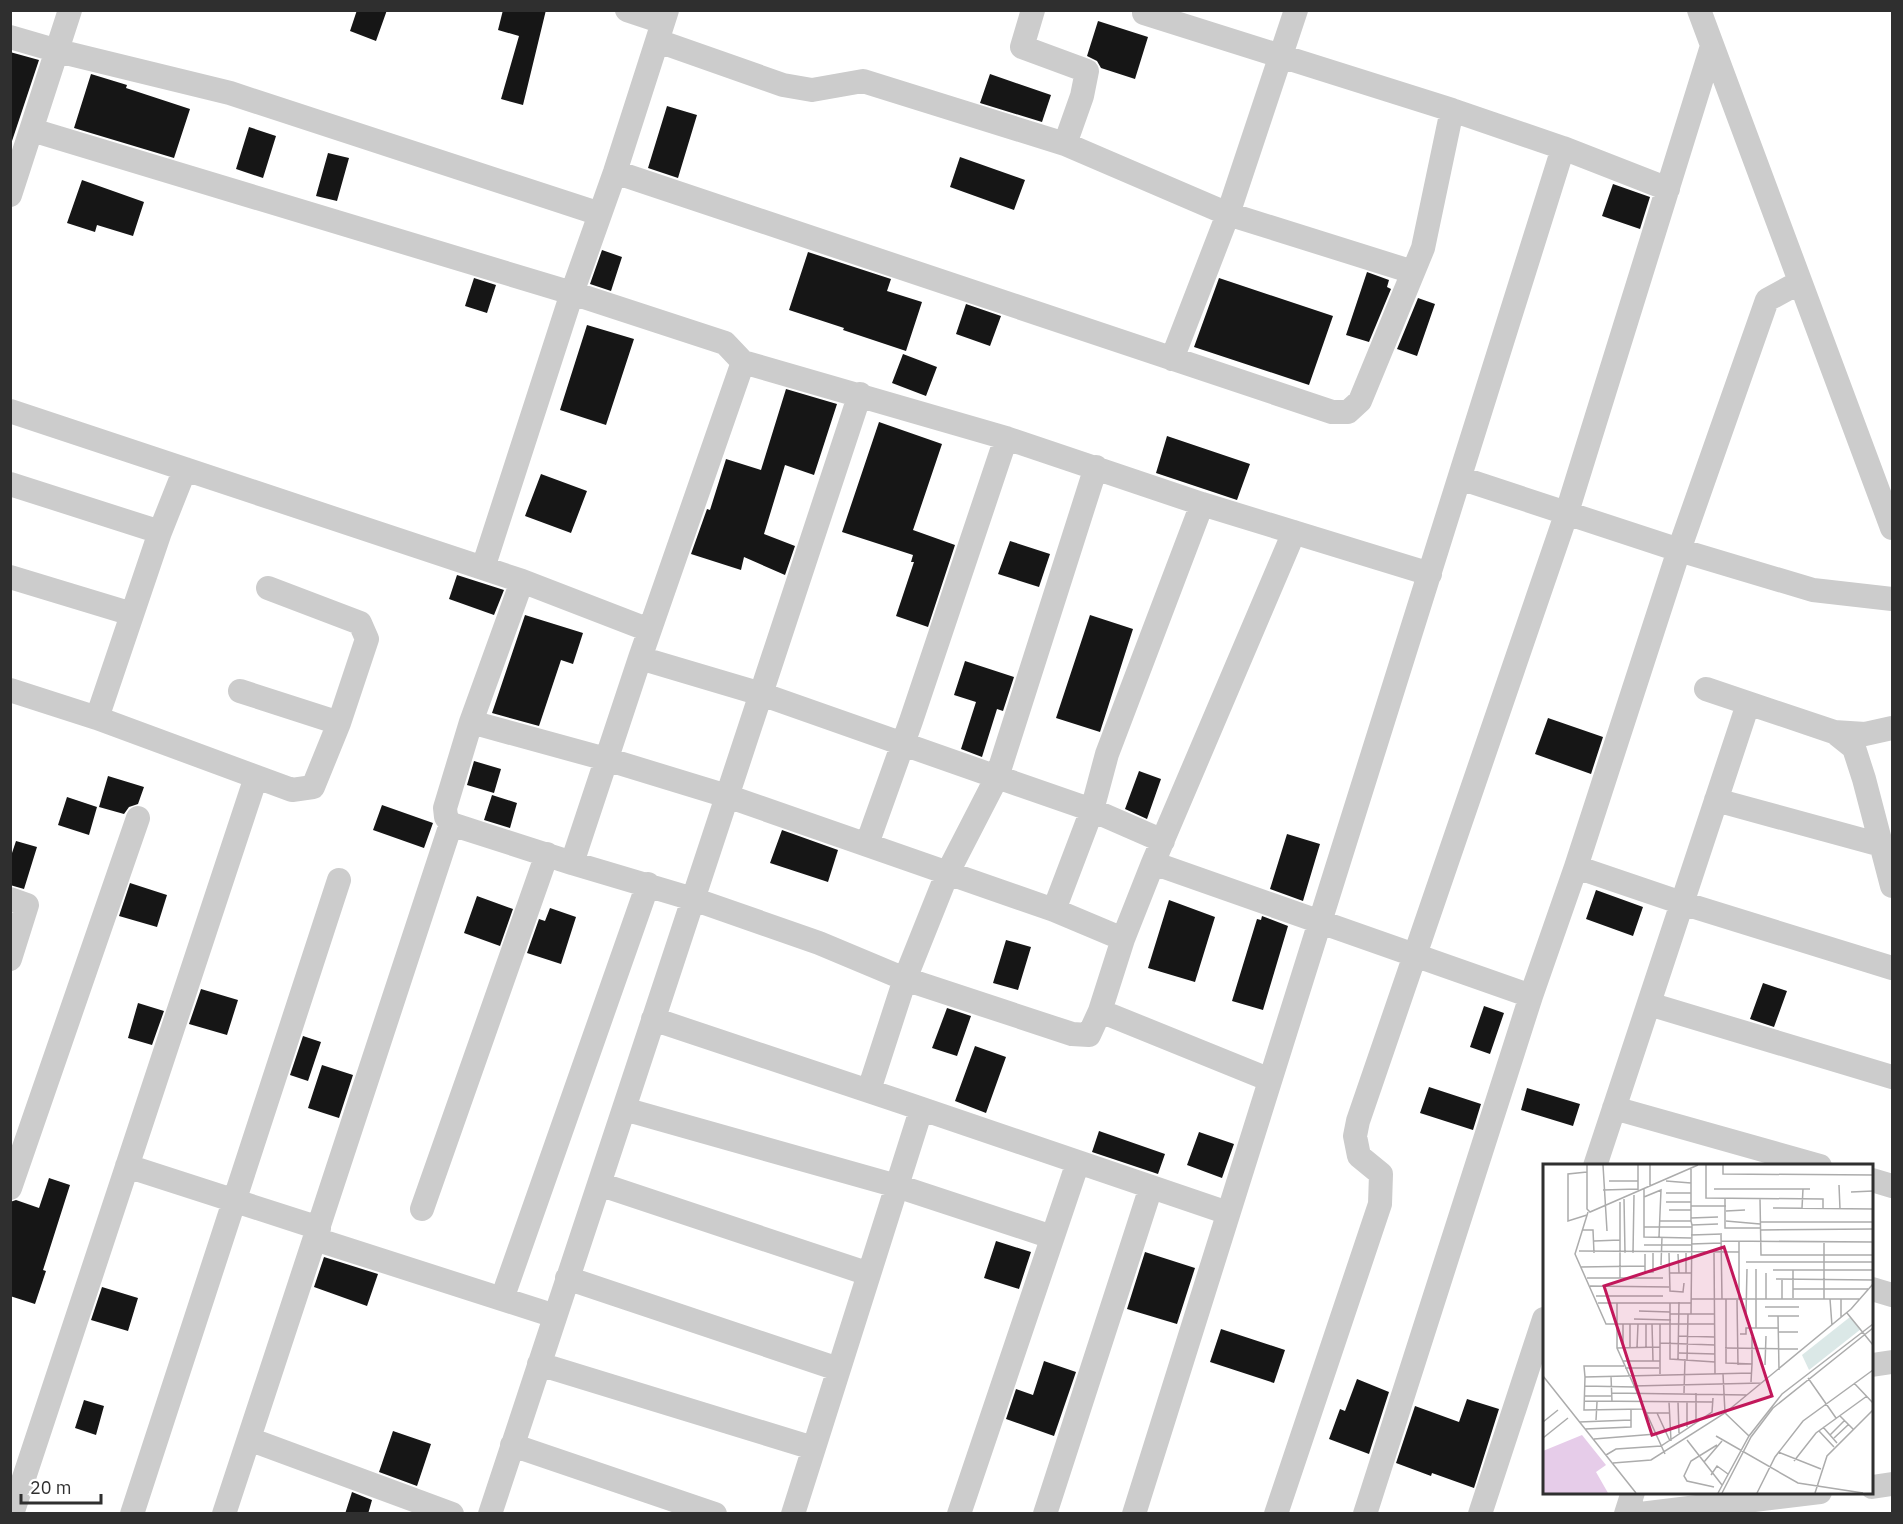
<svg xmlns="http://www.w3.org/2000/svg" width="1903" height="1524" font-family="'IBM Plex Sans',sans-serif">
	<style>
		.building { fill: #161616 }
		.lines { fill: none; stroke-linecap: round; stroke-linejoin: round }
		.street { stroke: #ccc; stroke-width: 24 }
		.inset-road { fill: none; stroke: #acacac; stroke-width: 1.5 }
		.view { fill: #c2185b; fill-opacity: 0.15; stroke: #c2185b; stroke-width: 3 }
		.inset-edge { fill: none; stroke: #2f2f2f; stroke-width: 3 }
	</style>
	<rect width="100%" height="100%" fill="#fff"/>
	<path class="building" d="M 357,10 L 387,10 L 376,41 L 350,31 Z
		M 503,10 L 546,10 L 523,105 L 501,99 L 519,36 L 498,30 Z
		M 1098,21 L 1148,37 L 1135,79 L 1101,68 L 1097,61 L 1087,56 Z
		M 10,52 L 39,60 L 10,147 Z
		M 91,74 L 127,85 L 126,88 L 190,109 L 174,158 L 74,128 Z
		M 990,74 L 1051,95 L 1042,122 L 980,103 Z
		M 667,106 L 697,115 L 678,178 L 648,168 Z
		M 249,127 L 276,136 L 263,178 L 236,169 Z
		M 328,153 L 349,158 L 337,201 L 316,196 Z
		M 960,157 L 1025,180 L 1014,210 L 950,187 Z
		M 82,180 L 144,202 L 133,236 L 97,225 L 95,232 L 67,223 Z
		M 1613,184 L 1650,197 L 1640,229 L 1602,216 Z
		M 602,250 L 622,257 L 611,291 L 590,284 Z
		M 808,252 L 891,279 L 887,291 L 922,302 L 906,351 L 843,330 L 844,328 L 789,310 Z
		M 1367,272 L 1389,280 L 1387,287 L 1391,289 L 1369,342 L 1346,335 Z
		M 474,278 L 496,285 L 487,313 L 465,306 Z
		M 1219,278 L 1333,316 L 1309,385 L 1194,347 Z
		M 1418,298 L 1435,304 L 1417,356 L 1397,349 Z
		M 966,304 L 1001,316 L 990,346 L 956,334 Z
		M 587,325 L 634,339 L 606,425 L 560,410 Z
		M 903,354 L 937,367 L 926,396 L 892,383 Z
		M 786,389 L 837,404 L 814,475 L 785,465 L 764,534 L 795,546 L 785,575 L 744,557 L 741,570 L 691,554 L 707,509 L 710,510 L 726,459 L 761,470 Z
		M 879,422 L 942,444 L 913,530 L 955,545 L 928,627 L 896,616 L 914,562 L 911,562 L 913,555 L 842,532 Z
		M 1167,436 L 1250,464 L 1237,500 L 1156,473 Z
		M 541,474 L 587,491 L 571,533 L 525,516 Z
		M 1010,541 L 1050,554 L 1039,587 L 998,574 Z
		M 457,575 L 504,590 L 494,615 L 449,599 Z
		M 525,615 L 583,633 L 573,664 L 561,660 L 539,726 L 492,713 Z
		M 1090,615 L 1133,629 L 1100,732 L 1056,718 Z
		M 965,661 L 1014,677 L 1003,711 L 997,709 L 982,757 L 961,749 L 976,702 L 954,695 Z
		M 1548,718 L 1603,737 L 1591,774 L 1535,754 Z
		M 474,761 L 501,769 L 494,793 L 467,785 Z
		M 1139,771 L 1161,779 L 1147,819 L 1125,809 Z
		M 108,776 L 144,787 L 138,804 L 129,807 L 124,814 L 99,807 Z
		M 492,795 L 517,803 L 510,828 L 484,820 Z
		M 67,797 L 97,807 L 89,835 L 58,825 Z
		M 382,805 L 433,823 L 424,848 L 373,830 Z
		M 782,830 L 838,850 L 828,882 L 770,863 Z
		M 1287,834 L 1320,844 L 1303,901 L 1270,889 Z
		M 16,841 L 37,847 L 24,889 L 10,885 L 10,859 Z
		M 130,883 L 167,895 L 157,927 L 119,916 Z
		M 1596,890 L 1643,907 L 1633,936 L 1586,919 Z
		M 477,896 L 513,909 L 500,946 L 464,933 Z
		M 1169,900 L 1215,917 L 1195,982 L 1148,968 Z
		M 550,908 L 576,917 L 561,964 L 527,953 L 539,919 L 545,921 Z
		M 1262,916 L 1288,926 L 1263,1010 L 1232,1001 L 1257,919 L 1261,920 Z
		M 1006,940 L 1031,947 L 1018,990 L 993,983 Z
		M 1763,983 L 1787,991 L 1774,1027 L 1750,1019 Z
		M 201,989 L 238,1000 L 227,1035 L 189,1024 Z
		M 138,1003 L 164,1011 L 152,1045 L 128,1038 Z
		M 1484,1006 L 1504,1013 L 1490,1054 L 1470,1047 Z
		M 947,1008 L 971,1016 L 957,1056 L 932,1048 Z
		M 303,1036 L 321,1042 L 308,1081 L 290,1075 Z
		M 975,1046 L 1006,1057 L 986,1113 L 955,1101 Z
		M 322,1065 L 353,1075 L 339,1118 L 308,1108 Z
		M 1429,1087 L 1481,1104 L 1473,1130 L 1420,1113 Z
		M 1527,1088 L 1580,1104 L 1573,1126 L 1521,1110 Z
		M 1099,1131 L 1165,1154 L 1158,1174 L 1092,1152 Z
		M 1199,1132 L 1234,1144 L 1222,1178 L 1187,1165 Z
		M 49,1178 L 70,1185 L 43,1270 L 46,1271 L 35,1304 L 10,1296 L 10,1202 L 16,1200 L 39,1208 Z
		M 996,1241 L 1031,1252 L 1019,1289 L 984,1278 Z
		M 1145,1252 L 1195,1268 L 1177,1324 L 1127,1309 Z
		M 324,1257 L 378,1274 L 367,1306 L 314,1287 Z
		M 102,1287 L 138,1298 L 128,1331 L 91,1320 Z
		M 1221,1329 L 1285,1350 L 1274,1383 L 1210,1362 Z
		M 1044,1361 L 1076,1372 L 1054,1436 L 1006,1419 L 1016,1389 L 1033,1395 Z
		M 1357,1379 L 1389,1392 L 1369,1454 L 1329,1439 L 1340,1409 L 1345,1411 Z
		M 1467,1399 L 1499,1409 L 1474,1488 L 1432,1473 L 1431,1476 L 1396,1463 L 1415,1406 L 1459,1422 Z
		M 84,1400 L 104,1406 L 96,1435 L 75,1428 Z
		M 393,1431 L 431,1444 L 417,1486 L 379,1472 Z
		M 352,1492 L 372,1500 L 368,1514 L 345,1514 Z"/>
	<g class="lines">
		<path class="street" d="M 627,10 L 663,22
			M 1033,10 L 1022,47 L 1087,71 L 1082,96 L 1065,144
			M 1699,10 L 1892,528
			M 1144,13 L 1452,110
			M 10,37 L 58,51 L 230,93 L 600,214
			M 658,41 L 783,85 L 812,90 L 863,81 L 1065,144 L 1228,214 L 1413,272
			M 32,130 L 572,293 L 725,343 L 743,362 L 1006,438 L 1202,504 L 1430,574
			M 615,172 L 1332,412 L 1348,412 L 1360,401 L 1423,248 L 1452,110 L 1563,148 L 1668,189
			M 10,195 L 70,10
			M 1172,359 L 1228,214 L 1296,10
			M 10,411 L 522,581 L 649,630
			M 1460,478 L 1679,550 L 1813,590 L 1892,599
			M 10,484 L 160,532
			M 483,568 L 572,293 L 615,172 L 667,10
			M 10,577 L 132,614
			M 522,581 L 471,722 L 445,808 L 446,817 L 451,824 L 572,863 L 693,899 L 819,943 L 905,979 L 1072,1034 L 1089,1035 L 1100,1011 L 1123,939 L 1153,863 L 1294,532
			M 640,658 L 761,694 L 997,777 L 1092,810 L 1163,841
			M 1706,689 L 1834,732 L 1854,748 L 1864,779 L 1892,886
			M 10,690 L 97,718 L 292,790 L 313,787 L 339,723 L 367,639 L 360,623 L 268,588
			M 240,691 L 339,723
			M 97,718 L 160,532 L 185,469
			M 471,722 L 606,759 L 727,796 L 1054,910 L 1123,939
			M 1834,732 L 1865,734 L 1892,728
			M 1716,800 L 1881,845
			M 867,844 L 911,721 L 1006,438
			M 572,863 L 640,658 L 743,362
			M 1153,863 L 1531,996
			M 1576,867 L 1682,903 L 1892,968
			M 10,899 L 27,905 L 10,959
			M 1054,910 L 1092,810 L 1107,754 L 1202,504
			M 1649,1004 L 1892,1077
			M 1100,1011 L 1270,1080
			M 653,1019 C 845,1082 1037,1148 1228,1213
			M 869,1090 L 905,979 L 947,874 L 997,777 L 1096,467
			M 1614,1108 L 1820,1166
			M 624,1109 L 897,1186 L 1052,1237
			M 127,1166 L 319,1228
			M 1595,1166 L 1748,704
			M 1872,1180 L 1892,1186
			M 599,1184 L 869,1274
			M 10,1188 L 138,818
			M 422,1209 L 547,854
			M 315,1239 L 555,1316
			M 567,1278 L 838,1369
			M 1872,1289 L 1892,1295
			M 502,1299 L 648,884
			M 539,1364 L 813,1448
			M 1872,1365 L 1892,1362
			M 249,1439 L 452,1514
			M 512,1445 L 715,1514
			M 1872,1487 L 1892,1484
			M 12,1514 L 256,777
			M 132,1514 L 339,880
			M 224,1514 L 451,824
			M 490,1514 L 860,394
			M 793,1514 L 921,1110
			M 959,1514 L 1078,1162
			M 1045,1514 L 1151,1187
			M 1134,1514 L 1563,148
			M 1276,1514 L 1380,1204 L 1381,1174 L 1359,1156 L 1355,1136 L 1358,1121 L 1567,512 L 1712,46
			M 1365,1514 L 1531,996 L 1576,867 L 1679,550 L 1767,300 L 1800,282
			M 1480,1514 L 1544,1319
			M 1626,1514 L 1633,1492
			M 1640,1514 L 1820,1492"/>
	</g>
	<g transform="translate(1543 1164)">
		<rect width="330" height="330" fill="#fff"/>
		<path d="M 307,153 L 318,165 L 266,206 L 259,191 Z" fill="#dbe8e7"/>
		<path d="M 39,271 L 63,301 L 53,308 L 65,329 L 0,329 L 0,287 Z" fill="#e6cce9"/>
		<path class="inset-road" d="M 44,1 L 44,45 L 47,48 L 155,1M 60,1 L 64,67M 95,1 L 95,26M 163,1 L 163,34 L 280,35 L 280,45M 180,1 L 180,10 L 330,11M 66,17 L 95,17M 123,17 L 148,19M 296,21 L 297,45M 107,23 L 107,1M 101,25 L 101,73 L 148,74M 171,25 L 267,25M 60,26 L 95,25M 308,28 L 330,27M 123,29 L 148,29M 101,33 L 118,26 L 116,73M 81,35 L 82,89M 182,35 L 182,64 L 217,64M 217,35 L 218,91 L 330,91M 77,38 L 77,114M 123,38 L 148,38M 148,42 L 148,5M 230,44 L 330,45M 259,44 L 260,25M 126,46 L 148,46M 183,47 L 202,46M 45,48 L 32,90 L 63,160 L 172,160M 44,51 L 25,57 L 25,10 L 44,8M 148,54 L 148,42 L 183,42M 117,57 L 148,57M 183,57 L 217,60M 217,58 L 330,58M 175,60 L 149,61 L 148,57 L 148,54 L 175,53M 101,63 L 149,63M 39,66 L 50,66 L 51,89M 218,66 L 330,65M 178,70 L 179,135M 148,71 L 179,70M 51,77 L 77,76M 178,77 L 330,78M 196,77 L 196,135M 148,80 L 178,79M 101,81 L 148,81M 36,87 L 196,88M 90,89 L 91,31M 126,89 L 127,127 L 140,128 L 141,119M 143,89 L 143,109M 171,89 L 172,210M 102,90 L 102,108 L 110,108 L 110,89M 135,90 L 136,109M 203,98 L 330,98M 118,101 L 119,73M 38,103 L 102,102M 213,105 L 213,164M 230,106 L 330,106M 127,109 L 148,109M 223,109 L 223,135M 44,114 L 120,114M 233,115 L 330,116M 47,122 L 126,123M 250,125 L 325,125M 53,132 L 120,132M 250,134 L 250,106M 148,135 L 317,135M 183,135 L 183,199 L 209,200 L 208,218M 239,135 L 239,116M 281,135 L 281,79M 287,135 L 289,162M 298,135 L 298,154M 194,136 L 195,201M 55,139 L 127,139M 74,139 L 74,184 L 122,290M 148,139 L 127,139 L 127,195 L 172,198M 222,143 L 256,143M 96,147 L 127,148M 304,149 L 330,181M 127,150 L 171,150M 148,150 L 149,61M 203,151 L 204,105M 225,152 L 256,152M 235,152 L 236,206M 91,155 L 128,156M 87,160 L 87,184M 109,160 L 110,197M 235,168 L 255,168M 197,170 L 203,170 L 203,164 L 235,164M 136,172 L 172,173M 209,173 L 209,200M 117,179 L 172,181M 74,184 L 117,183M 80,184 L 80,160M 94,184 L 95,160M 103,184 L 103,160M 182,184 L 255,185M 136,189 L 172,190M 135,195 L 136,138M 144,196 L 145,150M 80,197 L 117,197M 222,201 L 223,172M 82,204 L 116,204M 117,210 L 117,160M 180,210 L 182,249 L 206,272M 0,212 L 93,329M 68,212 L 69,238M 42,213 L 41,202 L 81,202M 265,214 L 293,254M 311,219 L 330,239M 41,222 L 91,223M 90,222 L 219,219M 68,229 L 204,231M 141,229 L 142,195M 153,229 L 153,258M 41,232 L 68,232M 41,237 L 170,238M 126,238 L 128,277M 135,238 L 136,269M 144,238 L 144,263M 101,245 L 41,246 L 42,213 L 209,209M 103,249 L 126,249M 114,249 L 127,277M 297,252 L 310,265M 53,256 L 54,238M 0,258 L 15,246M 36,258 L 88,256M 280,263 L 294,279M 42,265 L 88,263 L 88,246M 276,267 L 291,283M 287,271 L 302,256M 173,272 L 255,319 L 320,329M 0,274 L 25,254M 291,274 L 306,260M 51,275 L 113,270M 144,276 L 179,321M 235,288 L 278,305M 63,291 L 73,285 L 118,282 L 169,248 L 170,234M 251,297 L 273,269 L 324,232M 161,298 L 179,277M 70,299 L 108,296 L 182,249 L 308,145 L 330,120M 168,311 L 174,302 L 185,310M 171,323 L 144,317 L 141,312 L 148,297 L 174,281M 175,329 L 206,272 L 239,230 L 330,160M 179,329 L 208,273 L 230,244 L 330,164M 214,329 L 232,293 L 260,257 L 330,206M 272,329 L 284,292 L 330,246"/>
		<path class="view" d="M 181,83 L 229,232 L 109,271 L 61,122 Z"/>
		<rect width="330" height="330" class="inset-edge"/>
	</g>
	<rect width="1903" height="1524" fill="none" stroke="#2f2f2f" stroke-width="24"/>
	<path d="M21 1494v9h80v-9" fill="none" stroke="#2f2f2f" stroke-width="3"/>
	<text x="30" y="1494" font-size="18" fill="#2f2f2f" stroke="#ffffff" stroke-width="4.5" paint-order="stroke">20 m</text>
</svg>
